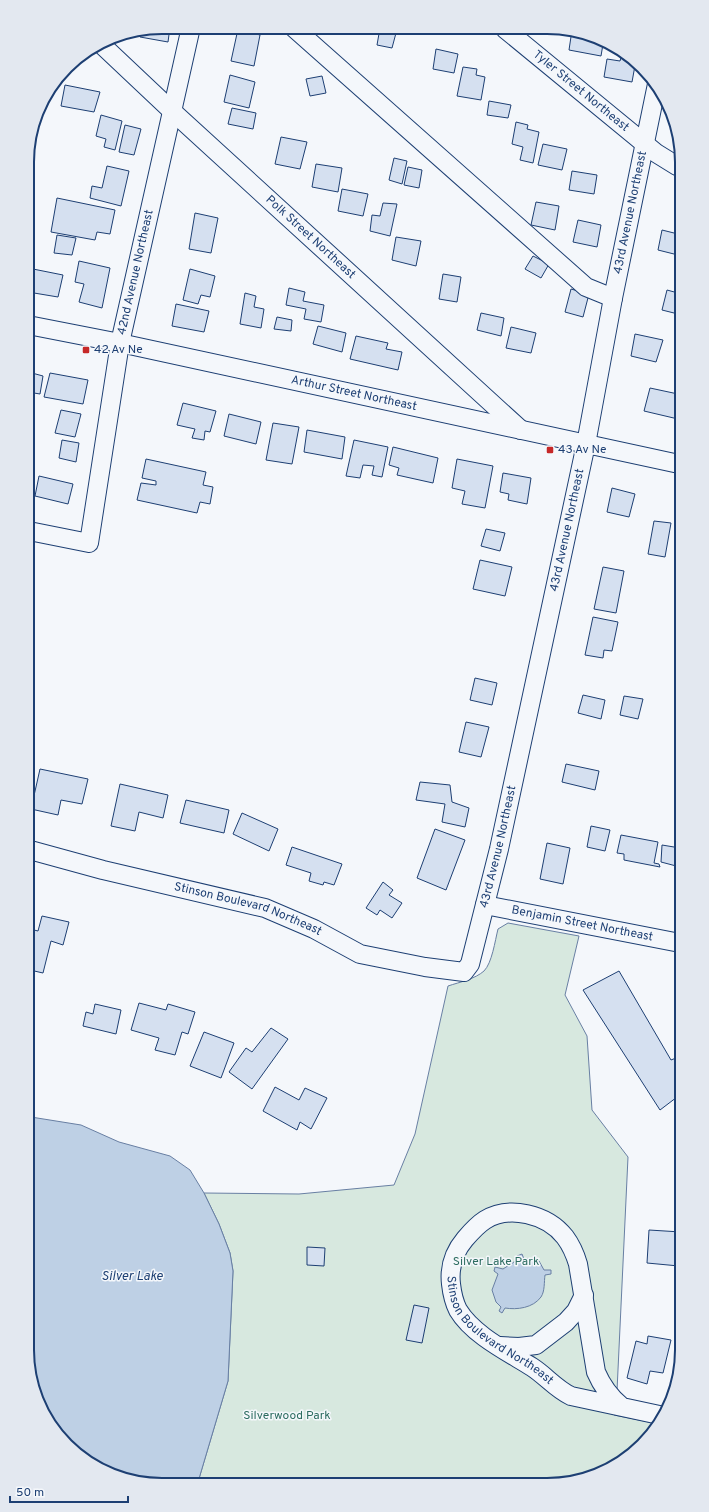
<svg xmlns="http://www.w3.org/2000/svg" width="709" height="1512" font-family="Overpass,sans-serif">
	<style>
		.green { fill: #d7e8df; stroke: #687fa3 }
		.water { fill: #bed0e5; stroke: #687fa3 }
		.building { fill: #d5e0f0; stroke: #1d3f73 }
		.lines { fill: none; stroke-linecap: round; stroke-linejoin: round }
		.minor-casing { stroke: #1d3f73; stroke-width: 20 }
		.minor { stroke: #f4f7fb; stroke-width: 18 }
		.poi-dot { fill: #c62828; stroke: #f4f7fb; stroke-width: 1.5 }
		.labels { text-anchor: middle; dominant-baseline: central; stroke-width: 3; stroke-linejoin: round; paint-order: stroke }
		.street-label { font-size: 12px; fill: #1d3f73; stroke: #f4f7fb }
		.poi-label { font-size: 12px; fill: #1d3f73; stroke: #f4f7fb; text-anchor: start }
		.park-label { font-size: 12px; fill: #2c6c60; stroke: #f4f7fb }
		.water-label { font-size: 13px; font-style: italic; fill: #1d3f73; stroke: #f4f7fb }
		.rim { fill: none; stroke: #1d3f73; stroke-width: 2 }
	</style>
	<rect width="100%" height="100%" fill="#f4f7fb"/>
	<path class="green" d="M 508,923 L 579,936 L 565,995 L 587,1036 L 592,1110 L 628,1157 L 617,1391 L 614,1415 L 659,1424 L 654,1432 L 622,1462 L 582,1480 L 198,1482 L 228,1381 L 233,1271 L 230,1253 L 219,1224 L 204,1193 L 299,1194 L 394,1185 L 415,1134 L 448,986 C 460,982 475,979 484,971 C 492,963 495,941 498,929 Z"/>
	<path class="water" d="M 31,1117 L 81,1125 L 119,1142 L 170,1156 L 190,1170 L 204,1193 L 219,1224 L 230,1253 L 233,1271 L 228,1381 L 198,1482 L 136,1482 L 73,1451 L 50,1425 L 32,1385 Z
		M 522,1254 L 524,1259 L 531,1259 L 539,1261 L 544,1270 L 551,1270 L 551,1274 L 545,1275 C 544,1282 545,1291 541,1297 C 533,1308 517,1310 505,1308 L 502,1313 L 499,1311 L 501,1307 L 496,1302 L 492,1290 L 498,1274 L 494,1271 L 495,1267 L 503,1269 L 517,1260 L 517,1256 Z"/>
	<path class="building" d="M 162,27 L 170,27 L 168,42 L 140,37 L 141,31 Z
		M 380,28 L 399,28 L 398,34 L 396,33 L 392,48 L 377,45 Z
		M 238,29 L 260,35 L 254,66 L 231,61 Z
		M 572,30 L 603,44 L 601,56 L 569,50 Z
		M 436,49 L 458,54 L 454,73 L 433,69 Z
		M 622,54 L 636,60 L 632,82 L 604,77 L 607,59 L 620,61 Z
		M 463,67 L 477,69 L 476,75 L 485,77 L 481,100 L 457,96 Z
		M 230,75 L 255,82 L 249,108 L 224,102 Z
		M 322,76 L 326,93 L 310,96 L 306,79 Z
		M 65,85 L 100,92 L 94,112 L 61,106 Z
		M 489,101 L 511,105 L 508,118 L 487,115 Z
		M 232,108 L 256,113 L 253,129 L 228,124 Z
		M 101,115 L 122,121 L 115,150 L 104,147 L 106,139 L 96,136 Z
		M 516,122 L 528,125 L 527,129 L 539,132 L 533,163 L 520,160 L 523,147 L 512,144 Z
		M 125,125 L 141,129 L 134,155 L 119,152 Z
		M 281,137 L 307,142 L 300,169 L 275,164 Z
		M 543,144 L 567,149 L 562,170 L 538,165 Z
		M 394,158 L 407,161 L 402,184 L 389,180 Z
		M 316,164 L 342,168 L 338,192 L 312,187 Z
		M 107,166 L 129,171 L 121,206 L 90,198 L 92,186 L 102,188 Z
		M 408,167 L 422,170 L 419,188 L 404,185 Z
		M 572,171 L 597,175 L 594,194 L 569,190 Z
		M 342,189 L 368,194 L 363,216 L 338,211 Z
		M 57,198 L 115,210 L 110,234 L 97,232 L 95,240 L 51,232 Z
		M 536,202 L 559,206 L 555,230 L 531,225 Z
		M 383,203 L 397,204 L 390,236 L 370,231 L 372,215 L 380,216 Z
		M 195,213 L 218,218 L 211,253 L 189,249 Z
		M 578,220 L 601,225 L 597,247 L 573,242 Z
		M 662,230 L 678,234 L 678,255 L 658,250 Z
		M 57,235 L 76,238 L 72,255 L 54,253 Z
		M 396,237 L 421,241 L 416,266 L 392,260 Z
		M 533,256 L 549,264 L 541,278 L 525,269 Z
		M 79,261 L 110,268 L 102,308 L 79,302 L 84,284 L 75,282 Z
		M 28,268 L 63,275 L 58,297 L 28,292 Z
		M 190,269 L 215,276 L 210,297 L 201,295 L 198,304 L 183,300 Z
		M 443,274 L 461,277 L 457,302 L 439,299 Z
		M 289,288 L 305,292 L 303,301 L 324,305 L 321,322 L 304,319 L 306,309 L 286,305 Z
		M 571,289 L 589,294 L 583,317 L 565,312 Z
		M 667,290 L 678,293 L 678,314 L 662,310 Z
		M 245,293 L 256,296 L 254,307 L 264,309 L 261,328 L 240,324 Z
		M 176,304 L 209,311 L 204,332 L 172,326 Z
		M 481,313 L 504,318 L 501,336 L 477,330 Z
		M 277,317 L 292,320 L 291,331 L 274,329 Z
		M 318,326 L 346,333 L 342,352 L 313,344 Z
		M 511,327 L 536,333 L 531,353 L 506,348 Z
		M 635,334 L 663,340 L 656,362 L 631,356 Z
		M 356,336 L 388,343 L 386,349 L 402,352 L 398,370 L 350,359 Z
		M 32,373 L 43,376 L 40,394 L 28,392 Z
		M 50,373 L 88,380 L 83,404 L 44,397 Z
		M 650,388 L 678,394 L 678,419 L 644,411 Z
		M 183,403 L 216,411 L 210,432 L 205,431 L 204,440 L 192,438 L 195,429 L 177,425 Z
		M 61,410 L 81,414 L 75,437 L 55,433 Z
		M 229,414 L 261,422 L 256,444 L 224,436 Z
		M 273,423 L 299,427 L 292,464 L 266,460 Z
		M 307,430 L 345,437 L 342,459 L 304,452 Z
		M 62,440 L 79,443 L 76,462 L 59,458 Z
		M 354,440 L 388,447 L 382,477 L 372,475 L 374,466 L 363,465 L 360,478 L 346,476 Z
		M 393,447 L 438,458 L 433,483 L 397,475 L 399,468 L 389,465 Z
		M 146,459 L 206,472 L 203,485 L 213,487 L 210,504 L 200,502 L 197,513 L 137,500 L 141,483 L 156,485 L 156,481 L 142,478 Z
		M 457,459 L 493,466 L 485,508 L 462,504 L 465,491 L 452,488 Z
		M 28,461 L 33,462 L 30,477 L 34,478 L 30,497 L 29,497 Z
		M 503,473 L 531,478 L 527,504 L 508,500 L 509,494 L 500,492 Z
		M 39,476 L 73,484 L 68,504 L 35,496 Z
		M 612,488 L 635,494 L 629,517 L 607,512 Z
		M 654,521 L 671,523 L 665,557 L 648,554 Z
		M 486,529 L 505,533 L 500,551 L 481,546 Z
		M 480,560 L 512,567 L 505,596 L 473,589 Z
		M 603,567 L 624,571 L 616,613 L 594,609 Z
		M 593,617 L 618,622 L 612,651 L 604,650 L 603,658 L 585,655 Z
		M 475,678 L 497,683 L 492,705 L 470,700 Z
		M 583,695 L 605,700 L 601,719 L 578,713 Z
		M 624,696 L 643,699 L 638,719 L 620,715 Z
		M 466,722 L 489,727 L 481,757 L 459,752 Z
		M 566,764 L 599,771 L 595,790 L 562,782 Z
		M 40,769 L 88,779 L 82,804 L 61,800 L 58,815 L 31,809 Z
		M 420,782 L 450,785 L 452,802 L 469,808 L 465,827 L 442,822 L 445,804 L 416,800 Z
		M 120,784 L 168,795 L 163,818 L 139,812 L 135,831 L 111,826 Z
		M 186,800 L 229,810 L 224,833 L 180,823 Z
		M 242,813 L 278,829 L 269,851 L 233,834 Z
		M 591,826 L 610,830 L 605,851 L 587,847 Z
		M 435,829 L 465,840 L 446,890 L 417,878 Z
		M 621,835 L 658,842 L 654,863 L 659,864 L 660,867 L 624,860 L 624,854 L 617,853 Z
		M 547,843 L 570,848 L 563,884 L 540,879 Z
		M 662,845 L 680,848 L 680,867 L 661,862 Z
		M 292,847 L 342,864 L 334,885 L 324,882 L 323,885 L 309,881 L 311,873 L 286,865 Z
		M 383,882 L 393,890 L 389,895 L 402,903 L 392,918 L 380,910 L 377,915 L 366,908 Z
		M 42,916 L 69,922 L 63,945 L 51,941 L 43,973 L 30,970 L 30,929 L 38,931 Z
		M 619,971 L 671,1060 L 681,1056 L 681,1094 L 660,1110 L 583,990 Z
		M 139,1003 L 166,1010 L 168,1004 L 195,1012 L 188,1034 L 182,1032 L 175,1055 L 155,1050 L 159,1038 L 131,1030 Z
		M 95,1004 L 121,1010 L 116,1034 L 83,1026 L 86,1012 L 93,1014 Z
		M 271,1028 L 288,1039 L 252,1089 L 229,1072 L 246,1048 L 252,1052 Z
		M 204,1032 L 234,1043 L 221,1078 L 190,1066 Z
		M 275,1087 L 299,1100 L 305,1088 L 327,1098 L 311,1129 L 300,1122 L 297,1130 L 263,1111 Z
		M 649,1230 L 681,1232 L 679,1266 L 647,1263 Z
		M 307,1247 L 325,1248 L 324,1266 L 307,1265 Z
		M 414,1305 L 429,1308 L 422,1343 L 406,1340 Z
		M 648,1336 L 671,1340 L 663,1373 L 650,1371 L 647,1384 L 627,1378 L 636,1341 L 647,1344 Z"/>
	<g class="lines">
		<g class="minor-casing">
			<g id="minor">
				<path d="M 294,28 L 586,287 L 613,298"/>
				<path id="s1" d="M 505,29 L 656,153 L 677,166"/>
				<path id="s2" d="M 101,44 L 172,111 L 521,430"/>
				<path id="s3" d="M 28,325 L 120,343 L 679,464"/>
				<path id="s4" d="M 29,531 L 89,543 L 120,343 L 191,27"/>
				<path id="s5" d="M 30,850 L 103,870 L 265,908 L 314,929 L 360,954 L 425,967 L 464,972 L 470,964 L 499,849 L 586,444 L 613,298 L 657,84"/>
				<path id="s6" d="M 485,905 L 680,943"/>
				<path d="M 500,1346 L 519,1347 L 536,1345 L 566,1322 L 576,1311 L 584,1295"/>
				<path id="s7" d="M 621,1406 C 609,1396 602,1386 596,1372 L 578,1264 C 575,1254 571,1245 565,1237 C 547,1214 509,1205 485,1220 C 477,1225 471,1232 465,1239 C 454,1252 449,1267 451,1284 C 452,1293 454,1302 458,1310 C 473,1335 508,1352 532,1367 C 546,1376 556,1389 571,1396 L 664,1416"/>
			</g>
		</g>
		<use href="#minor" class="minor"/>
	</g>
	<g class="poi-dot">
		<rect x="82" y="346" width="8" height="8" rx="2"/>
		<rect x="546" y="446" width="8" height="8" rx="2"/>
	</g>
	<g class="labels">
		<g class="street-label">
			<text stroke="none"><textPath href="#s1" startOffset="98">Tyler Street Northeast</textPath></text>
			<text stroke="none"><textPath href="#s5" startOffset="1232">43rd Avenue Northeast</textPath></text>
			<text stroke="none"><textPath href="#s2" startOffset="285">Polk Street Northeast</textPath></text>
			<text stroke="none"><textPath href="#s4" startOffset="336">42nd Avenue Northeast</textPath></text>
			<text stroke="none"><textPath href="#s3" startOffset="333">Arthur Street Northeast</textPath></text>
			<text stroke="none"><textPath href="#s5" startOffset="908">43rd Avenue Northeast</textPath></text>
			<text stroke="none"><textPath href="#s5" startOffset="584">43rd Avenue Northeast</textPath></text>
			<text stroke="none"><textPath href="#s5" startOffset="226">Stinson Boulevard Northeast</textPath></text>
			<text stroke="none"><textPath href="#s6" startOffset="99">Benjamin Street Northeast</textPath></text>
			<text stroke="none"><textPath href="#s7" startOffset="416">Stinson Boulevard Northeast</textPath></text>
		</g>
		<g class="poi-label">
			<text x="94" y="350">42 Av Ne</text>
			<text x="558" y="450">43 Av Ne</text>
		</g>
		<g class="park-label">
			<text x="496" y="1262">Silver Lake Park</text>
			<text x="287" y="1416">Silverwood Park</text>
		</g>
		<g class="water-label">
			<text x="132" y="1277">Silver Lake</text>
		</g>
	</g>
	<path d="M0 0H709V1512H0ZM162 34H547A128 128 0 0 1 675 162V1350A128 128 0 0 1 547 1478H162A128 128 0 0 1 34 1350V162A128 128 0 0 1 162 34Z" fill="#e3e8f0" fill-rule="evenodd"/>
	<path class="rim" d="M162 34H547A128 128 0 0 1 675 162V1350A128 128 0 0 1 547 1478H162A128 128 0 0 1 34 1350V162A128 128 0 0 1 162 34Z"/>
	<path d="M10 1496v6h118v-6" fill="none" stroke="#1d3f73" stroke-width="2"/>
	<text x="16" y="1496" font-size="12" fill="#1d3f73" stroke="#f4f7fb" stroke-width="3" paint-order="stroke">50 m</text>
</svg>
